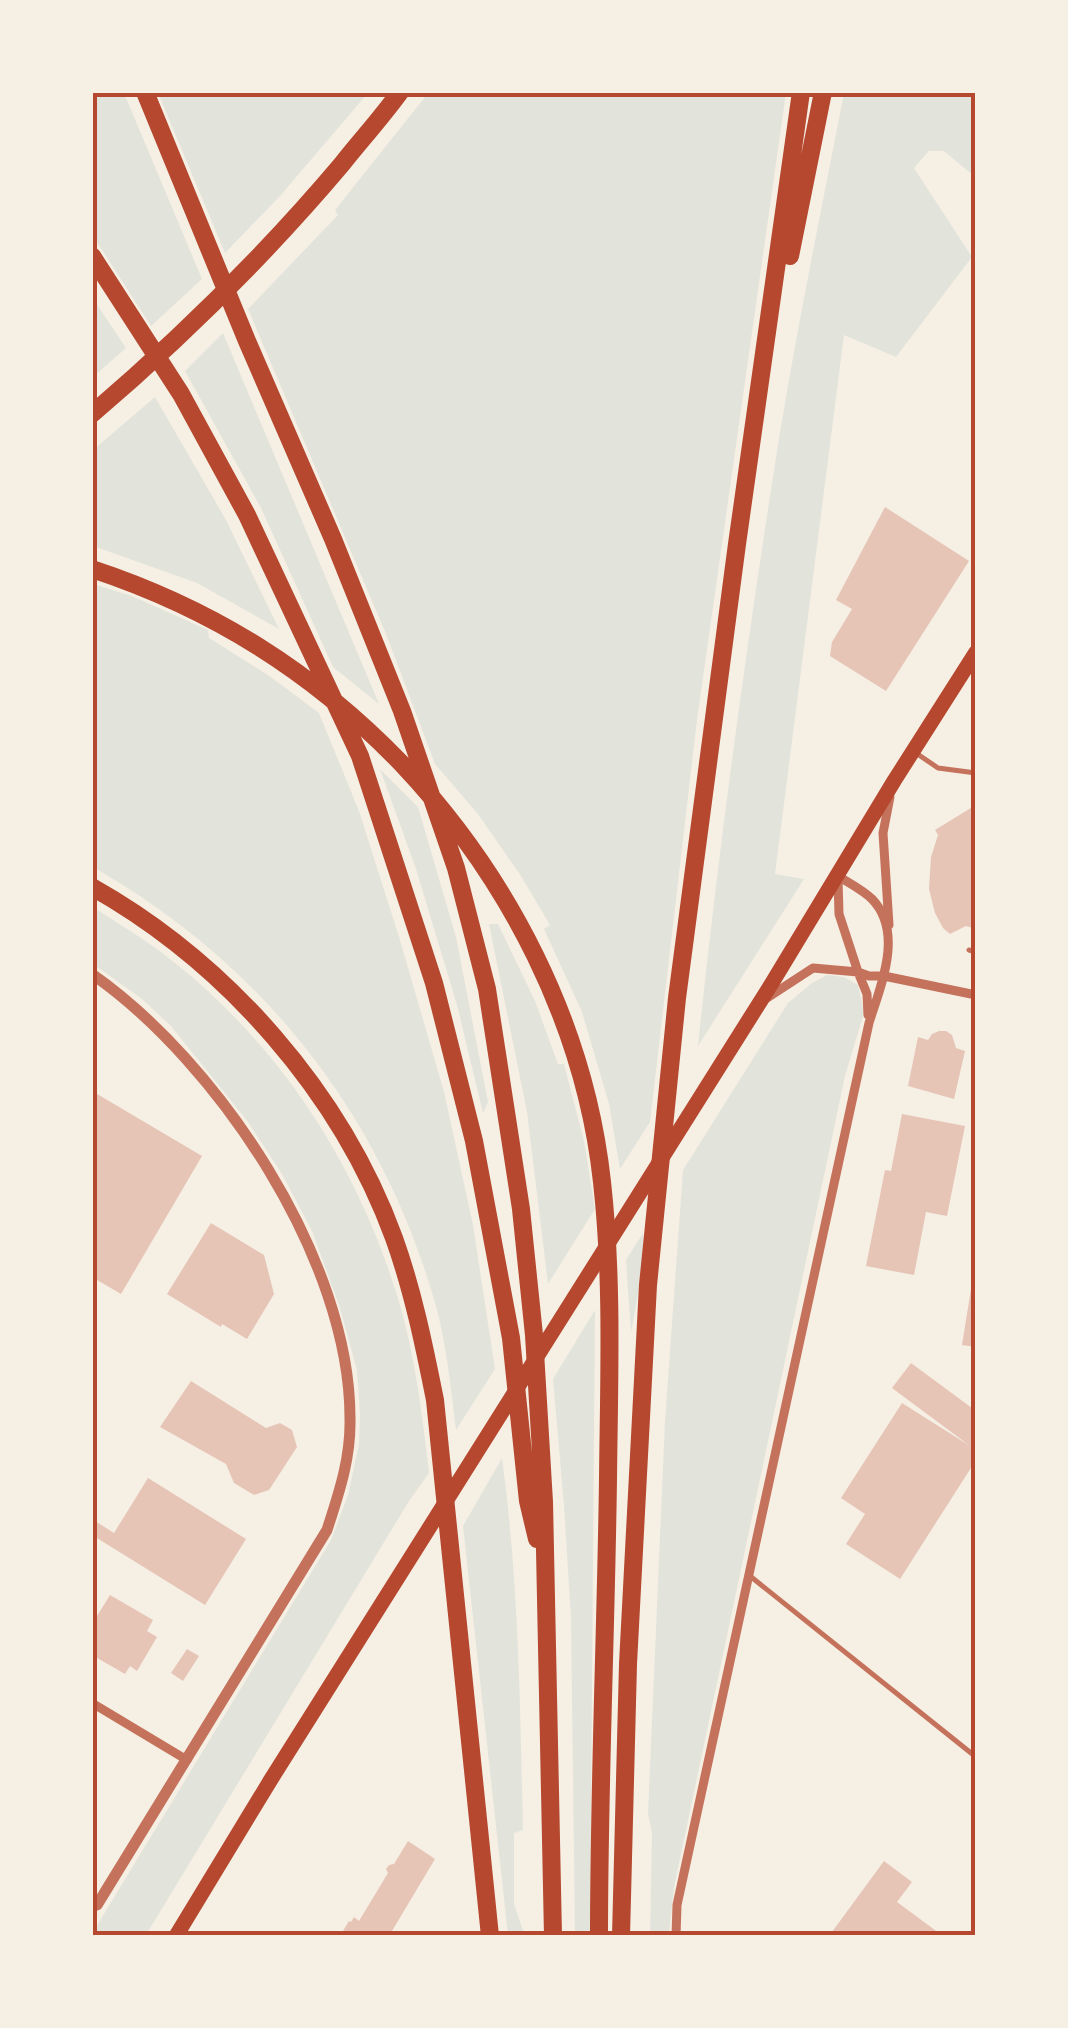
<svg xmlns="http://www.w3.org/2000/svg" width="1068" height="2028" font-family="'Fira Sans Condensed',sans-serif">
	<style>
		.green { fill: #e2e4dc }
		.building { fill: #e6c5b7 }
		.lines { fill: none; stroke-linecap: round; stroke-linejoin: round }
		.service { stroke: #c5725c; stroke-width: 5 }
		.minor { stroke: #c5725c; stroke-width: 9 }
		.tertiary { stroke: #c5725c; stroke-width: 11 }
		.primary { stroke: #b5482f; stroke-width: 15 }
		.motorway { stroke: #b5482f; stroke-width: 18 }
		.neatline { fill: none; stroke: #b5482f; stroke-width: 4 }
	</style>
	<rect width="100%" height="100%" fill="#f6efe4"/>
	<path class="green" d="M 429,92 L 786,93 L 697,720 L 650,1122 L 620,1169 L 609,1104 L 582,1012 L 544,929 L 550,925 L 521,876 L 478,814 L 435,764 L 386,634 L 248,309 L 338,215 L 335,210 Z
		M 92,93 L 124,93 L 202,279 L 151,326 L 93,236 Z
		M 158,93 L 368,93 L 280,196 L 225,253 Z
		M 844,93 L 975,93 L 975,177 L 944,151 L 929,151 L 914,168 L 972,257 L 896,357 L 844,335 L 775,874 L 804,879 L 698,1046 C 717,862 742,679 770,496 C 790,361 818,227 844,93 Z
		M 92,297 L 126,348 L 93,377 L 92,377 Z
		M 223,333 L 379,704 L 333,667 L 261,508 L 185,371 Z
		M 155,397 L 226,520 L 279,629 L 197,583 L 93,546 L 93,450 Z
		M 93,584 L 132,596 L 208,630 L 209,638 L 268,675 L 319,713 L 359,811 L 400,940 L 444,1092 L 473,1225 L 495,1369 L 456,1430 C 451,1390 447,1349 437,1310 C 384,1118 266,966 93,867 Z
		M 380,769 L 418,807 L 456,937 L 488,1102 L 483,1113 L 457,1005 L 416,869 Z
		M 93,907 C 114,921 136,934 157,949 C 271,1034 351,1152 394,1286 C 414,1346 422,1411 429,1473 L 409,1501 L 146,1935 L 93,1935 L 93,1932 L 331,1540 L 348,1495 L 359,1444 L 360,1414 L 357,1370 L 339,1305 L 312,1231 L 282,1174 L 248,1122 L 171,1026 L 142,999 L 93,964 Z
		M 489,924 L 498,924 L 535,1001 L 558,1064 L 564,1064 L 584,1141 L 595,1209 L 548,1284 L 527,1112 Z
		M 827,975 L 844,977 L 858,985 L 864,1013 L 845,1076 L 674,1887 L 669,1935 L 650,1936 L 652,1833 L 648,1814 L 665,1421 L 683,1170 L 788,1003 L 812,983 Z
		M 643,1233 L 643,1266 L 631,1333 L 626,1260 Z
		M 595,1310 L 590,1935 L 575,1936 L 571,1618 L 564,1506 L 553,1379 Z
		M 502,1458 C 519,1582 520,1706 523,1830 L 514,1833 L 514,1904 L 525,1936 L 508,1935 L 463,1526 Z"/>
	<path class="building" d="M 885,507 L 969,561 L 886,691 L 830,656 L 832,642 L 852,609 L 836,600 Z
		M 974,806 L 976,929 L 966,926 L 950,934 L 943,928 L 935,913 L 929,889 L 931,857 L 938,835 L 935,830 Z
		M 939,1031 L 946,1031 L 952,1035 L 956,1048 L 965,1051 L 954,1099 L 908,1086 L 918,1037 L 928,1040 L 932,1034 Z
		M 92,1091 L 202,1156 L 121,1294 L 92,1277 Z
		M 902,1114 L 965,1126 L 947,1216 L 926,1212 L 914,1275 L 866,1266 L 885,1170 L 891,1171 Z
		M 211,1223 L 264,1255 L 274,1294 L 247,1339 L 222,1324 L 221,1327 L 167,1294 Z
		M 971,1289 L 976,1289 L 976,1347 L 962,1345 Z
		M 911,1363 L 976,1411 L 976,1460 L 900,1579 L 846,1544 L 865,1514 L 841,1498 L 902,1403 L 970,1446 L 892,1388 Z
		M 191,1381 L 266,1428 L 280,1423 L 292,1430 L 297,1447 L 269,1490 L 254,1495 L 234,1483 L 226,1464 L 160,1427 Z
		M 148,1478 L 246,1539 L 205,1605 L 92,1535 L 95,1521 L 114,1533 Z
		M 110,1595 L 153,1620 L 147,1631 L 157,1637 L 137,1671 L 130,1666 L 125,1674 L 92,1655 L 92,1624 Z
		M 187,1649 L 199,1656 L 183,1681 L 171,1673 Z
		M 408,1841 L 435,1859 L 389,1936 L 340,1936 L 349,1921 L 351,1922 L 354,1917 L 359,1921 L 388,1873 L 386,1869 L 389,1865 L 394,1864 Z
		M 884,1861 L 912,1882 L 897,1902 L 943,1936 L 829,1936 Z"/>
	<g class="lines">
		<path class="service" d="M 916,753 L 938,768 L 976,773
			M 969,950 L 976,952
			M 750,1576 L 976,1757"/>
		<path class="minor" d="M 838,879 L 839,914 L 858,972 L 869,976 L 884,976 L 976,995
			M 889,925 L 883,833 L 890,797
			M 767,998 L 813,968 L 858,972 L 867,994 L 868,1015
			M 92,1703 L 187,1760
			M 676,1936 L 677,1905 L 869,1023 C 881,985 904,932 872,899 C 863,890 849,883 838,876"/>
		<path class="tertiary" d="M 92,974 C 219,1063 350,1260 350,1418 C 351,1458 339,1493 327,1530 L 97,1905"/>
		<path class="primary" d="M 176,1936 L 270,1781 L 772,983 L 894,781 L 976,652"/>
		<path class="motorway" d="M 145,92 L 247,341 L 333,539 L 402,711 L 456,868 L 487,989 L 521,1209 L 534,1335 L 544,1502 L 553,1936
			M 92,256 L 181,394 L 247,515 L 360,756 L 434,983 L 474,1141 L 511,1338 L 528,1501 L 537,1539
			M 790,256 L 823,92
			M 92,414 C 182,337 266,254 342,164 C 361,140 382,117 400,92
			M 92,569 C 213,609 313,672 401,763 C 509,877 585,1025 602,1182 C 613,1280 609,1380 608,1479 C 606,1631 599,1783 599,1936
			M 92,887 C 227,963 341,1093 394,1238 C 413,1291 424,1345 435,1400 L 490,1936
			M 621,1936 L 628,1664 L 648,1285 L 677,998 L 737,544 L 801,92"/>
	</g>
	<rect width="1068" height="2028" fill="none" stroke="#f6efe4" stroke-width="190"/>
	<rect x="95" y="95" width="878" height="1838" class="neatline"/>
</svg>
